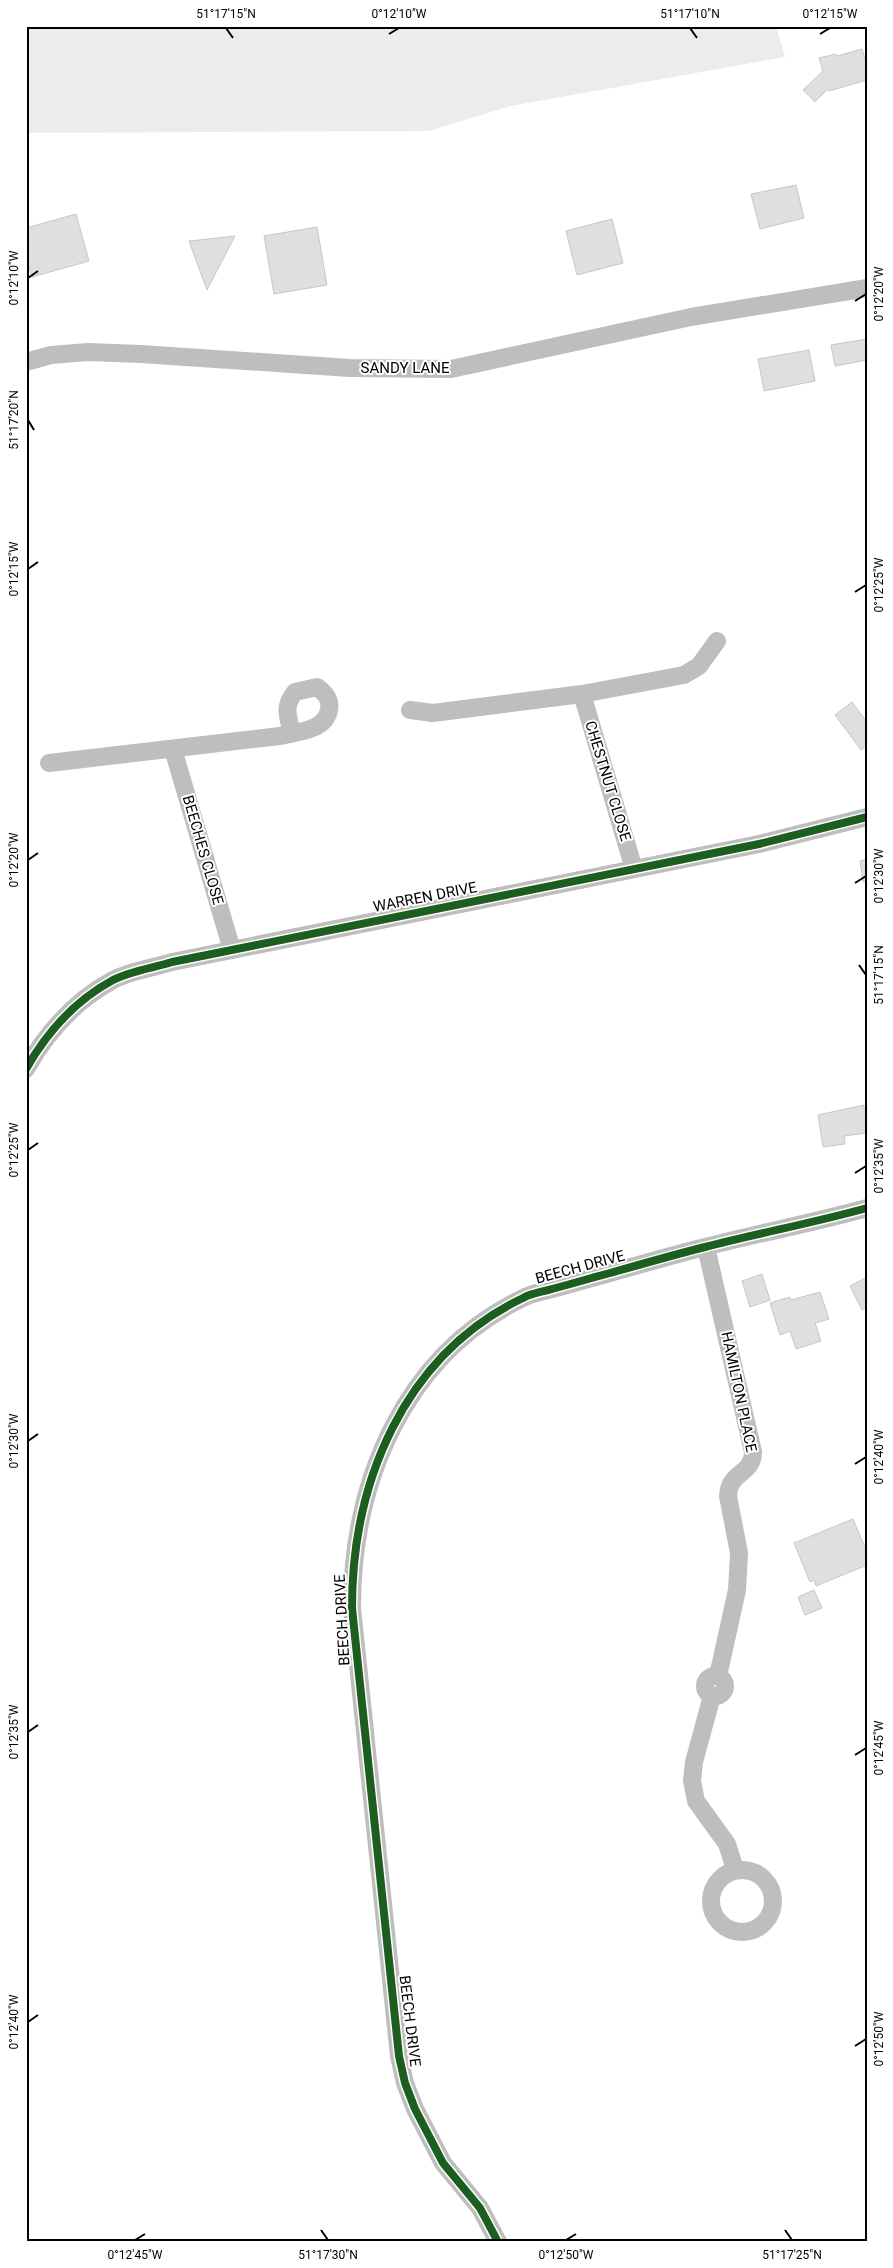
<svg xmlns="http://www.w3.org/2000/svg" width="893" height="2268" font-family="Roboto,sans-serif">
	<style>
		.green { fill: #ececec }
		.building { fill: #dfdfdf; stroke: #c7c7c7 }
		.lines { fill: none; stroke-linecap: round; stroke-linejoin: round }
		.minor { stroke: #bebebe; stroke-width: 18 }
		.cycleway-casing { stroke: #fff; stroke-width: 11 }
		.cycleway { stroke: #1b5e20; stroke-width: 8 }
		.ticks { fill: none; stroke: #000; stroke-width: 2 }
		.labels { text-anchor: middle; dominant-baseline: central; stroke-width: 4; stroke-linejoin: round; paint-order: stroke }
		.street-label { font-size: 15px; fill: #000; stroke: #fff }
		.neatline { fill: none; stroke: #000; stroke-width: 2 }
		.ticks-label { font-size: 12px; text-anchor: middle; fill: #000 }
	</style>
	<rect width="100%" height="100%" fill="#fff"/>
	<path class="green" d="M 26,26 L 776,26 L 785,57 L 511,106 L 429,131 L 26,133 Z"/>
	<path class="building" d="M 862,49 L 867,65 L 867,80 L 829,91 L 828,89 L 815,102 L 803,90 L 823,71 L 819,58 L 836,54 L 837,56 Z
		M 796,185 L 804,218 L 760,229 L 751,194 Z
		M 76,214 L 89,261 L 32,277 L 26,256 L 26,228 Z
		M 612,219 L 623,263 L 577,275 L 566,231 Z
		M 317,227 L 327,285 L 274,294 L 264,236 Z
		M 235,236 L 207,290 L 189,241 Z
		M 867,339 L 867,360 L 835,366 L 831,345 Z
		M 809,350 L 815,381 L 764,391 L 758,359 Z
		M 852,702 L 867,722 L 867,746 L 861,750 L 835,715 Z
		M 867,859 L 867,881 L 863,882 L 860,861 Z
		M 864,1105 L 864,1109 L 867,1109 L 867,1133 L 844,1136 L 845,1144 L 823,1147 L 818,1115 Z
		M 762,1274 L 770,1300 L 750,1307 L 742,1281 Z
		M 867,1277 L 867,1307 L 862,1310 L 850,1286 Z
		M 820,1292 L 829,1319 L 815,1323 L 821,1341 L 796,1349 L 790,1331 L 780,1335 L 770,1303 L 790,1297 L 791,1300 Z
		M 853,1519 L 867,1552 L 867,1565 L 816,1586 L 814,1580 L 810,1582 L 794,1543 Z
		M 814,1590 L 822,1608 L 805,1615 L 798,1597 Z"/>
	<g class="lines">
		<path class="minor" d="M 26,362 L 51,355 L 88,352 L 141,354 L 350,368 L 451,369 L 691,317 L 867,288
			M 582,694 L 634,869
			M 410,710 L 433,713 L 582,694 L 684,675 L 699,666 L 717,641
			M 173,749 L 232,950
			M 49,763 L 280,736 C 297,732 325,731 329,710 C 331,699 325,693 317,687 L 295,692 C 283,707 288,716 292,733
			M 26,1069 C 47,1032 76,1000 113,980 C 130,971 153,968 172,962 L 759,844 L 867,817
			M 706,1247 L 753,1452 C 753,1475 729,1471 728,1496 L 739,1553 L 737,1590 L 718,1676
			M705 1686a10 10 0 1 1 20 0a10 10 0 1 1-20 0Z
			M 712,1696 L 694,1762 L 692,1781 L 696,1801 L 727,1844 L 735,1869
			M711 1901a31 31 0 1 1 62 0a31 31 0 1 1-62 0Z
			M 498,2242 L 480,2208 L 443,2163 L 415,2109 L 405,2083 L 399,2056 L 352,1608 C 352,1482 404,1355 523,1298 C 532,1293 542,1292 552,1289 C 571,1284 591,1278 610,1273 C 642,1264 673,1255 705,1247 C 759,1233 813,1223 867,1208"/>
		<g class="cycleway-casing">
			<path id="cycleway" d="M 26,1069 C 47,1032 76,1000 113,980 C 130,971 153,968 172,962 L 759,844 L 867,817
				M 498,2242 L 480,2208 L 443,2163 L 415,2109 L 405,2083 L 399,2056 L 352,1608 C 352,1482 404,1355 523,1298 C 532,1293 542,1292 552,1289 C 571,1284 591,1278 610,1273 C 642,1264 673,1255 705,1247 C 759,1233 813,1223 867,1208"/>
		</g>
		<use href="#cycleway" class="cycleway"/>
	</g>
	<path class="ticks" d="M 226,28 L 233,38M 690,28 L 697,38M 389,34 L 399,28M 820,34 L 830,28M 28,278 L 38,271M 855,301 L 866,294M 28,420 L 34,430M 28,569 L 38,562M 855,592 L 866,585M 28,860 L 38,853M 855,883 L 866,876M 859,965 L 866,975M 28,1150 L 38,1143M 855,1173 L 866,1166M 28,1441 L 38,1434M 855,1464 L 866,1457M 28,1732 L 38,1725M 855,1755 L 866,1748M 28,2022 L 38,2015M 855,2046 L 866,2039M 321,2230 L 328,2240M 785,2230 L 792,2240M 135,2240 L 145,2234M 566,2240 L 576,2234"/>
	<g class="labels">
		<g class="street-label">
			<text x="405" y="368">SANDY LANE</text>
			<text transform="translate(608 781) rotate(73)">CHESTNUT CLOSE</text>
			<text transform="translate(203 850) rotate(74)">BEECHES CLOSE</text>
			<text transform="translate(425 897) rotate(-11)">WARREN DRIVE</text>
			<text transform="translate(580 1267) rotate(-15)">BEECH DRIVE</text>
			<text transform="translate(739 1392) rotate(78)">HAMILTON PLACE</text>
			<text transform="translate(342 1620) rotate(-93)">BEECH DRIVE</text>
			<text transform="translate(410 2021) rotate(83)">BEECH DRIVE</text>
		</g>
	</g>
	<rect width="893" height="2268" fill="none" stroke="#ffffff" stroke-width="55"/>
	<rect x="28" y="28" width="838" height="2212" class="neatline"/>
	<g class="ticks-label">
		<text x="226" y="18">51°17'15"N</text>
		<text x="399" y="18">0°12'10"W</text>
		<text x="690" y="18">51°17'10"N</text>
		<text x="830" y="18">0°12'15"W</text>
		<text transform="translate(14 278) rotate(-90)" y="4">0°12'10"W</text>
		<text transform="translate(879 294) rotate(-90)" y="4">0°12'20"W</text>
		<text transform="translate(14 420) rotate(-90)" y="4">51°17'20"N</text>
		<text transform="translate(14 569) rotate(-90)" y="4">0°12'15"W</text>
		<text transform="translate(879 585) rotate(-90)" y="4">0°12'25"W</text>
		<text transform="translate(14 860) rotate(-90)" y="4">0°12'20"W</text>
		<text transform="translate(879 876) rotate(-90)" y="4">0°12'30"W</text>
		<text transform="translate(879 975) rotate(-90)" y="4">51°17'15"N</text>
		<text transform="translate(14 1150) rotate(-90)" y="4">0°12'25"W</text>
		<text transform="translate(879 1166) rotate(-90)" y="4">0°12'35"W</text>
		<text transform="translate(14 1441) rotate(-90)" y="4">0°12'30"W</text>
		<text transform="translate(879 1457) rotate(-90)" y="4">0°12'40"W</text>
		<text transform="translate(14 1732) rotate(-90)" y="4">0°12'35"W</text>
		<text transform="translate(879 1748) rotate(-90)" y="4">0°12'45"W</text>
		<text transform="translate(14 2022) rotate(-90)" y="4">0°12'40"W</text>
		<text transform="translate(879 2039) rotate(-90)" y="4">0°12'50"W</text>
		<text x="135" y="2259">0°12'45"W</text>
		<text x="328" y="2259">51°17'30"N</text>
		<text x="566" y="2259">0°12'50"W</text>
		<text x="792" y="2259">51°17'25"N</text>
	</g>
</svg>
